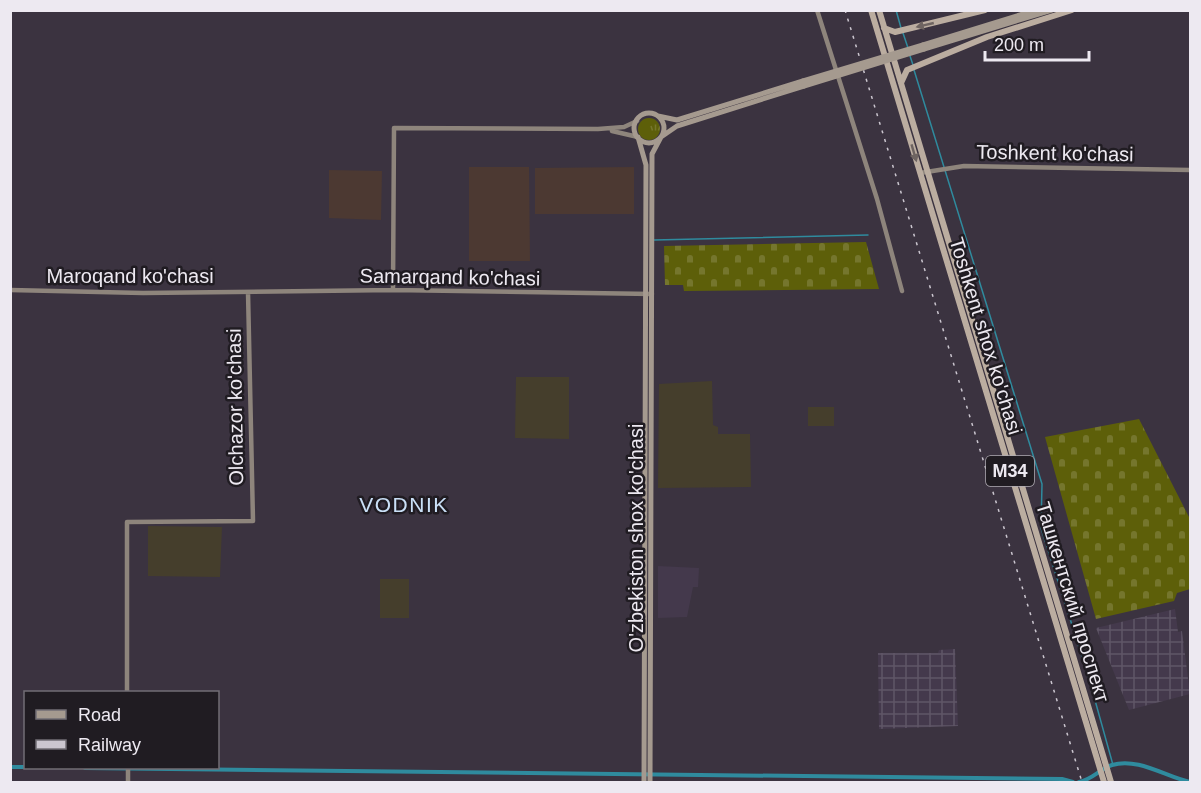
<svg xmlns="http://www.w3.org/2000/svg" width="1201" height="793" font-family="Helvetica,sans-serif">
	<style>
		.commercial { fill: #4c3932 }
		.industrial { fill: url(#industrial-grid) }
		.education { fill: #453e2c }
		.built { fill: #44394c }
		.grass { fill: url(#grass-tufts) }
		.cemetery { fill: url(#cemetery-stones) }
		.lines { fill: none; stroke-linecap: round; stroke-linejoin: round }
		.stream { stroke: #2f8b9e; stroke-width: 1.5 }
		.canal { stroke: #2f8b9e; stroke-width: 4 }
		.secondary { stroke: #8e857c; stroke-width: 4.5 }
		.primary { stroke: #a59a8f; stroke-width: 5 }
		.highway { stroke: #bbada0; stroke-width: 6 }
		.rail { stroke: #cbc6cf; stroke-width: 1.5; stroke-dasharray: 3 6; stroke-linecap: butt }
		.primary-bridge { stroke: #a59a8f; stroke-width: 5 }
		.oneway { fill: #6e6461 }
		.labels { text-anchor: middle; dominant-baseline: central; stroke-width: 5; stroke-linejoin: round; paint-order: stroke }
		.shield { fill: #201c22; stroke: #b0acb3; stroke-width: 1.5 }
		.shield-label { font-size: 18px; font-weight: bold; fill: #ede9f1 }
		.street-label { font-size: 20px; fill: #ede9f1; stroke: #201c22 }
		.neighbourhood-label { font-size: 21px; letter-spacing: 1.5px; fill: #cae0f7; stroke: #201c22 }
	</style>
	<defs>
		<pattern id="industrial-grid" width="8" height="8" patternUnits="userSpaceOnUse" patternTransform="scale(1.5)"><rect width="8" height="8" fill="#44394c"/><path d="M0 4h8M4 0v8" fill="none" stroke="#5f5666"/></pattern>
		<pattern id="grass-tufts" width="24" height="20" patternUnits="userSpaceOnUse" patternTransform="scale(1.5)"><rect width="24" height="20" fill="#5d5f09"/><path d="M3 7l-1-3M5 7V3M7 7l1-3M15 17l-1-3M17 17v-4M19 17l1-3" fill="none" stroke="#75762d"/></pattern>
		<pattern id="cemetery-stones" width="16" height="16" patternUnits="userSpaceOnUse" patternTransform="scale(1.5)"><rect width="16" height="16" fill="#5d5f09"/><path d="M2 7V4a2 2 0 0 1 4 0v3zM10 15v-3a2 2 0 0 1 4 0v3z" fill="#75762d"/></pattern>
	</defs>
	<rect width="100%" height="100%" fill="#3b3340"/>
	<path class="commercial" d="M 469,167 L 529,167 L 530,261 L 469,261 Z
		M 634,167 L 634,214 L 535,214 L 535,168 Z
		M 329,170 L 382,171 L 381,220 L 329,218 Z"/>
	<path class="industrial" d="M 1175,609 L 1178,632 L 1182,631 L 1190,694 L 1129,710 L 1096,628 Z
		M 955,649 L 958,726 L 879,729 L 878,653 L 938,653 L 939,650 Z"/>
	<path class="education" d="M 516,377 L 569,377 L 569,439 L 515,438 Z
		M 712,381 L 713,425 L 718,427 L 718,434 L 750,434 L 751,487 L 658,488 L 659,384 Z
		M 808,407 L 834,407 L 834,426 L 808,426 Z
		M 148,526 L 222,527 L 220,577 L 148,576 Z
		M 380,579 L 409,579 L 409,618 L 380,618 Z"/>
	<path class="built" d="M 658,566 L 699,568 L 698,587 L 693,587 L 687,617 L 658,618 Z"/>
	<path class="grass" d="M638 129a11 11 0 1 1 22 0a11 11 0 1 1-22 0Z"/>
	<path class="cemetery" d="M 866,242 L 879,289 L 684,291 L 683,285 L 665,285 L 664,246 Z
		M 1139,419 L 1190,519 L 1190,589 L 1177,593 L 1174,601 L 1096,619 L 1045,437 Z"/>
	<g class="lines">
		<path class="stream" d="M 896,10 L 901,28
			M 903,33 L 908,48
			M 910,56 L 913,65
			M 914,70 L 1042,484 L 1041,528 L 1088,675 L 1113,765
			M 654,240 L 868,235"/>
		<path class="canal" d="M 10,767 L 26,767
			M 85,768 L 1062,779 L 1073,782
			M 1079,782 C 1092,780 1100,769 1112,765 C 1138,757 1166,777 1190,782"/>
		<path class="secondary" d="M 817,10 L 877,199 L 902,291
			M 612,131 L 638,137
			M 920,173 L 964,166 L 1190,170
			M 10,290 L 143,293 L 393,290 L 652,294
			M 393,290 L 394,128 L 598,129 L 624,127 L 637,121
			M 127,692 L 127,522 L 253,521 L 248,292
			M 128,768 L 128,782"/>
		<path class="primary" d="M 923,45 L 1036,10
			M 924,49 L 1052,10
			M634 128a15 15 0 1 1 30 0a15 15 0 1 1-30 0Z
			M 658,116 L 677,120 L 803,81
			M 638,137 L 646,165 L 644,782
			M 650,782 L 652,154 L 661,137 L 677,126 L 804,86"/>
		<path class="highway" d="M 871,10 L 1104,782
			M 879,10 L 1111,782
			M 884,28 L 895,32 L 985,10
			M 901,83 L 907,70 L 987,37 L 1072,10"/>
		<path class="rail" d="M 845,10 L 1082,782"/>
		<path class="primary-bridge" d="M 803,81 L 923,45
			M 804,86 L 924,49"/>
	</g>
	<defs><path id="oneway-solid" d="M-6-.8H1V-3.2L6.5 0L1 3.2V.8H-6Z" transform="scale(1.5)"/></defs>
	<g class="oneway">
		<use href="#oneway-solid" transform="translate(925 25) rotate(167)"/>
		<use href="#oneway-solid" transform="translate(914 153) rotate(74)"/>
	</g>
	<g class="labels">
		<rect class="shield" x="986" y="456" width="48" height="30" rx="4.5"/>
		<g class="shield-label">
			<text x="1010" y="471">M34</text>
		</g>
		<g class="street-label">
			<text transform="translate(1055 153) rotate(1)">Toshkent ko'chasi</text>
			<text x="130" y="276">Maroqand ko'chasi</text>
			<text transform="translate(450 277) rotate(1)">Samarqand ko'chasi</text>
			<text transform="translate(986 336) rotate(73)">Toshkent shox ko'chasi</text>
			<text transform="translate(235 407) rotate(-91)">Olchazor ko'chasi</text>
			<text transform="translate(636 538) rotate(-90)">O'zbekiston shox ko'chasi</text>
			<text transform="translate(1073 602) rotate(73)">Ташкентский проспект</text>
		</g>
		<g class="neighbourhood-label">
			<text x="404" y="504">VODNIK</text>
		</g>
	</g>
	<rect width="1201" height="793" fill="none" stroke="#ede9f1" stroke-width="24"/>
	<rect x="24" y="691" width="195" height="78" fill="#201c22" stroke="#726e75" stroke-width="1.5"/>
	<rect x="36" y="710" width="30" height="9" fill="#a59a8f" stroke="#726e75" stroke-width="1.5"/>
	<text x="78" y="721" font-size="18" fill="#ede9f1">Road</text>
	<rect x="36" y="740" width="30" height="9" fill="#cbc6cf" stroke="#726e75" stroke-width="1.5"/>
	<text x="78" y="751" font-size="18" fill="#ede9f1">Railway</text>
	<path d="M985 51v9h104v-9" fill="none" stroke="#ede9f1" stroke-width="3"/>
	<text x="994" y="51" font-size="18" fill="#ede9f1" stroke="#201c22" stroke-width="4.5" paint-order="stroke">200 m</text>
</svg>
